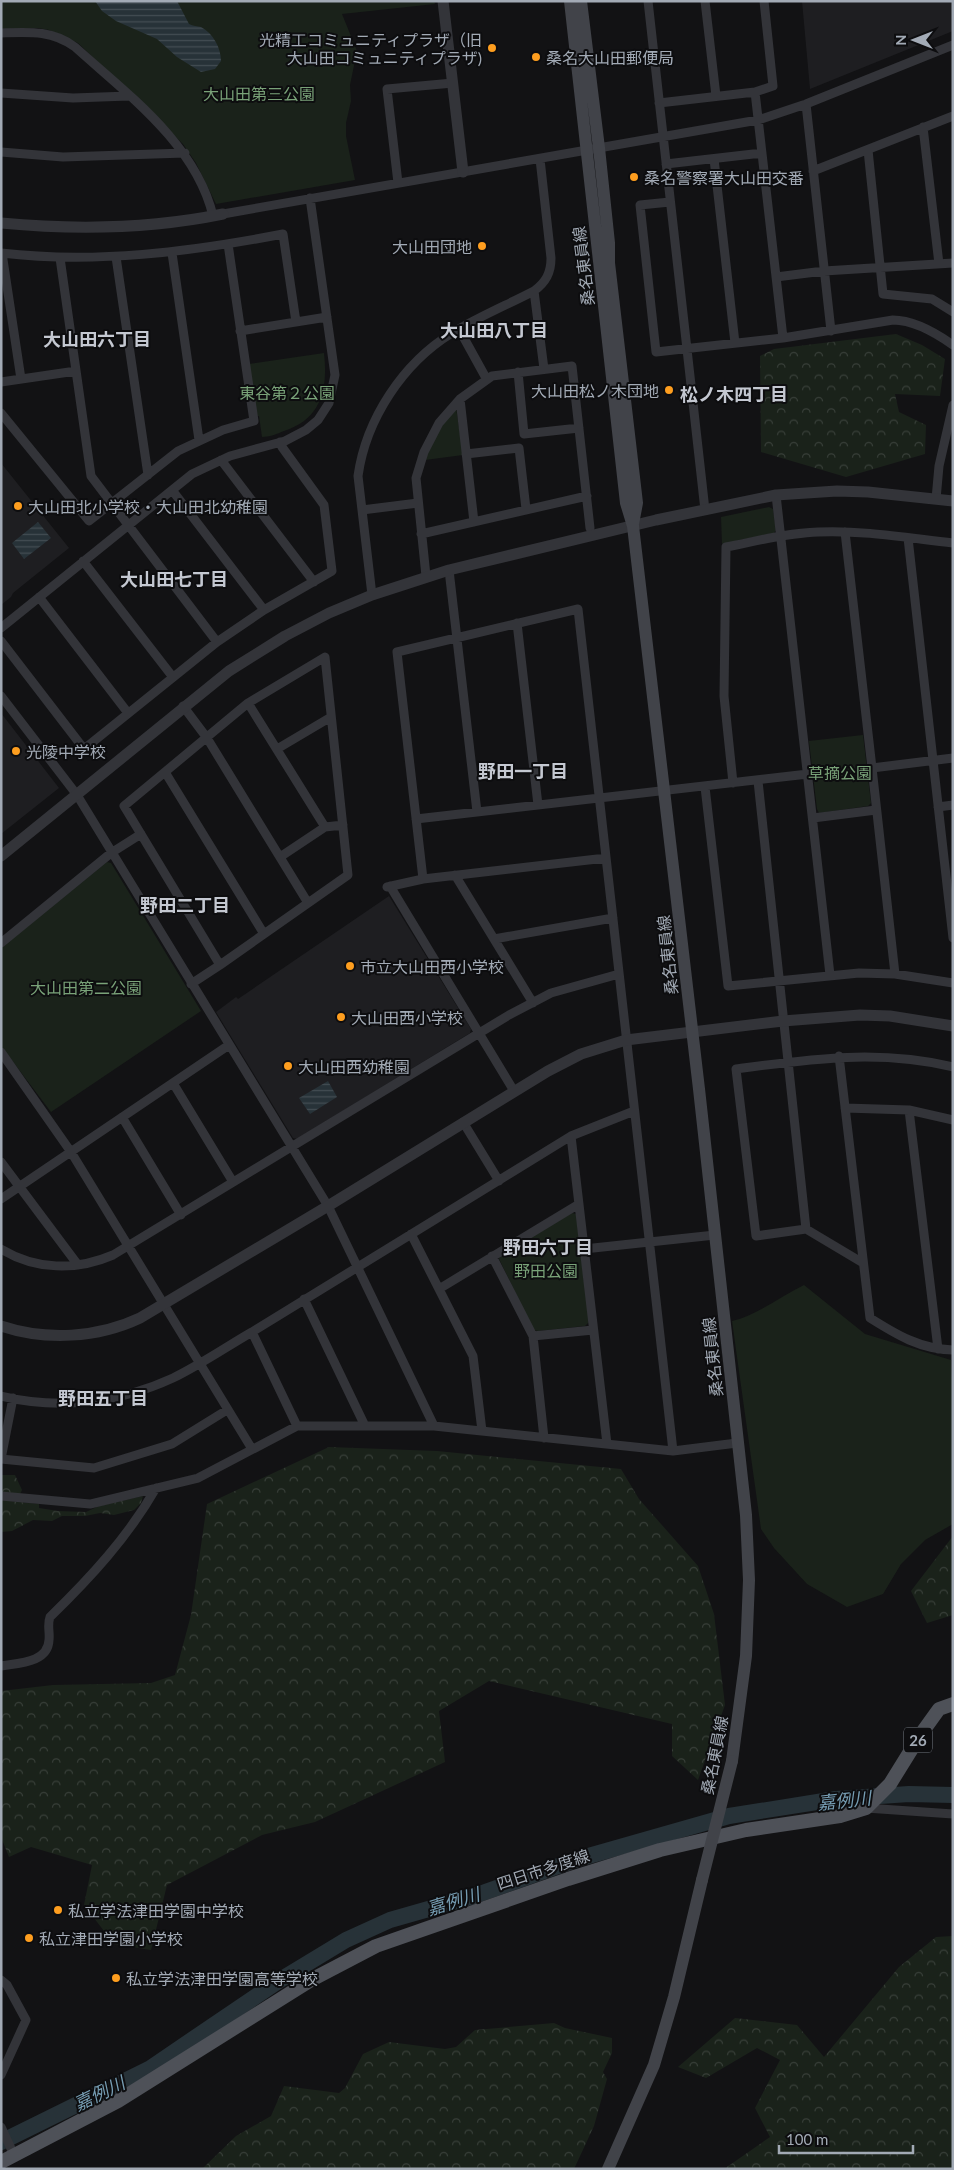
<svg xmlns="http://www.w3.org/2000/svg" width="954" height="2170" font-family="Lato,'Noto Sans JP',sans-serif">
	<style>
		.built { fill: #1e1e21 }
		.green { fill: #1a221a }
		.forest { fill: url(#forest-crowns) }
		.water { fill: url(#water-rules) }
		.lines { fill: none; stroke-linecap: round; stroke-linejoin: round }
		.river { stroke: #273238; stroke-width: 16 }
		.minor { stroke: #333439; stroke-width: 9 }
		.tertiary { stroke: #333439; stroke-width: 11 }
		.secondary { stroke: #414349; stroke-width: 12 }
		.primary { stroke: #4e5158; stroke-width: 14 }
		.secondary-bridge { stroke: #414349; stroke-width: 12 }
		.poi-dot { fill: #fe9e1f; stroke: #0d0d0f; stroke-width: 2 }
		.labels { text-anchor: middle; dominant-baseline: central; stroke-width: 4; stroke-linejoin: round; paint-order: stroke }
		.shield { fill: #0d0d0f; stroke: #757b83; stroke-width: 1 }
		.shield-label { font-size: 15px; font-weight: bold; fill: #a2aab5 }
		.poi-label { font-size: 16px; fill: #a2aab5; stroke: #0d0d0f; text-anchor: start }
		.park-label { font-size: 16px; fill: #79a278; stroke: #0d0d0f }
		.street-label { font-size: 16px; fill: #a2aab5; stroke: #0d0d0f }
		.neighbourhood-label { font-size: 18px; font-weight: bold; fill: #c4c8d1; stroke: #0d0d0f }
		.water-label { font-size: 18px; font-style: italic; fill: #769db3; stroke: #0d0d0f }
	</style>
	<defs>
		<pattern id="forest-crowns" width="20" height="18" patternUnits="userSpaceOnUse" patternTransform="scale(1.25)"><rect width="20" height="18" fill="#1a221a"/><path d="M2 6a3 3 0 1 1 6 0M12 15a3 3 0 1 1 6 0" fill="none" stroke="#383f39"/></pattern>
		<pattern id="water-rules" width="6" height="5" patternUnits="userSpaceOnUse" patternTransform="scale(1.25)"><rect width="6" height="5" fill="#273238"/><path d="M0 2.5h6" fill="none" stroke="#434d53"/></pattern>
	</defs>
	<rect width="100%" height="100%" fill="#121214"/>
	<path class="built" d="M 802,1 L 953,1 L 953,31 L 810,89 Z
		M 1,463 L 69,548 L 13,593 L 11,597 L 1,605 Z
		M 1,713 L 59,788 L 1,834 Z
		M 389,896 L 471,1029 L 470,1033 L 297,1139 L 293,1138 L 216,1012 L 236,997 L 238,999 Z"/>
	<path class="green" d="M 1,1 L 434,1 L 435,4 L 342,14 L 357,51 L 350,85 L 351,101 L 346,123 L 346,136 L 355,180 L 216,204 L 196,163 L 183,144 L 78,43 L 49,30 L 38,28 L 1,29 Z
		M 324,353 C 328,388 322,419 284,431 C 277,434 269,437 262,437 L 259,416 L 256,416 L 249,364 Z
		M 456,407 L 463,455 L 425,460 L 435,435 Z
		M 769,507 L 773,509 L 776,530 L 774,533 L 722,544 L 721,517 Z
		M 863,735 L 871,803 L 868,806 L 819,813 L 817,809 L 809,741 Z
		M 107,862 L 111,863 L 201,1011 L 51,1112 L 1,1046 L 1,948 Z
		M 572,1213 L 576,1214 L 589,1322 L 585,1326 L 538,1331 L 534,1330 L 499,1259 L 500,1256 Z
		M 804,1285 L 865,1334 L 951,1360 L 953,1394 L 953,1524 L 925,1540 L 901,1564 L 883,1594 L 847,1607 L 807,1584 L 774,1548 L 761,1529 L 732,1321 C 758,1315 779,1297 804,1285 Z"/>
	<path class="forest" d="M 896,334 L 922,345 L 945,359 L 940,396 L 895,394 L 899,412 L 926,425 L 925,454 L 846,477 L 761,452 L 760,356 L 774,349 Z
		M 329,1447 L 437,1451 L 621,1469 L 639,1499 L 698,1566 L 714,1614 L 725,1705 L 698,1780 L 672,1756 L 672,1724 L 489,1681 L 439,1711 L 445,1762 L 315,1822 L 262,1835 L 167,1885 L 151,1950 L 114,1944 L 84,1905 L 92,1865 L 31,1847 L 9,1857 L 1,1837 L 1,1691 L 53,1685 L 151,1683 L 175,1675 L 191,1615 L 207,1504 Z
		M 1,1475 L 15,1475 L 22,1490 L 20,1494 L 1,1493 Z
		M 143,1496 L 141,1503 L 134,1510 L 114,1515 L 100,1513 L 85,1516 L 62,1516 L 52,1521 L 33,1520 L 12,1531 L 1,1532 L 1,1500 L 39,1504 L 39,1508 L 58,1511 L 86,1512 L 99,1506 Z
		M 953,1536 L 953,1615 L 927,1623 L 911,1591 Z
		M 953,1936 L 953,2169 L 724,2169 L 770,2137 L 755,2108 L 780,2060 L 757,2048 L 706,2078 L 678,2067 L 735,2018 L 797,2025 L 824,2057 L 899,1967 L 936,1937 Z
		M 554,2023 L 565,2028 L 612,2038 L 612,2053 L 603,2072 L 607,2079 L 594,2126 L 574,2169 L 202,2169 L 236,2136 L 271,2116 L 284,2086 L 339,2093 L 345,2088 L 363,2054 L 389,2042 L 445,2049 L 456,2047 L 475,2030 Z"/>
	<path class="water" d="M 95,1 L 177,1 L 189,24 C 193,26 197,26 201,27 C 213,33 221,48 221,61 L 215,69 L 201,72 L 177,57 L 157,39 L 116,21 L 102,11 Z
		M 38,522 L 51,538 L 24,559 L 12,543 Z
		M 328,1081 L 337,1097 L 310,1114 L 299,1098 Z"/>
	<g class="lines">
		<path class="river" d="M 1,2142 L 149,2069 L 280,1980 L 346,1940 L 390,1920 L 474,1896 L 578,1859 L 729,1816 L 836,1799 L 909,1794 L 953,1795"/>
		<path class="minor" d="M 648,1 L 705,510
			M 705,1 L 716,96
			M 1,33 C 29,32 52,30 75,47 C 127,94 196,144 213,216
			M 755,92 L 783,338
			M 1,93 L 73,98 L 129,96
			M 659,103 L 755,92 L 773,86 L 764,1
			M 806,104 L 831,331
			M 923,127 L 939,264
			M 868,150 L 883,294 L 932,299 L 953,312
			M 1,152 L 63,157 L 185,153
			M 714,159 L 735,343
			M 666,164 L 762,153
			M 813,171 L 953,116
			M 398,183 L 387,89 L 453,83
			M 670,202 L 640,205 L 656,352 L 783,338 L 893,320 C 914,320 936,333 953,345
			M 223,214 L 758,120 L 806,104 L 953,45
			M 1,253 C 96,264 189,252 283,234 L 296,322
			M 2,253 L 21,379
			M 172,253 L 199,440
			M 116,257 L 148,475
			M 60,258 L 91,476 L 217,642
			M 776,277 L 824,271 L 953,263
			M 534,291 L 544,369
			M 459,329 L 486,378
			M 240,331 L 327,317
			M 518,372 L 524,434 L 579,428
			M 1,382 L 76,371
			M 460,399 L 474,522
			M 1,413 L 89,521 L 178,451 L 223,430 L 254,421 L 228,244
			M 466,454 L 519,448 L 526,509
			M 221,460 L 314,582
			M 172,490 L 264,610
			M 776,495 L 830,975
			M 936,499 L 939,466 L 953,405
			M 362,510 L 418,503
			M 845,532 L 872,768 L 953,758
			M 421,534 L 587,496
			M 908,538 L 953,938
			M 83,561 L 172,676
			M 449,570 L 477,812
			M 426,576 L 416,478 L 424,452 L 439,423 L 460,399 L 492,376 L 572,366 L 590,528
			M 372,595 L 358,476 C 366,419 403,363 452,333 C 478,317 507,305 534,291 C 546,282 551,273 551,258 L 540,159
			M 39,597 L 128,713
			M 517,623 L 538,805
			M 1,628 L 192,474 L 230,456 L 285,441 L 306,430 L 318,420 L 329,403 L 335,375 L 310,198
			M 1,641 L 84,749 L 217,642 L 264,610 L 332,571 L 324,505 L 282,447 L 280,442
			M 325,657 L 348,875 L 220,965 L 124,806 L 248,703 Z
			M 1,696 L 77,795 L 328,1206 L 434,1426
			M 248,703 L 325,827
			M 183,706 L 207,738 L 308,903
			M 277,749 L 331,717
			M 872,768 L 895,974
			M 165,772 L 264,934
			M 758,781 L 806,1229
			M 733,783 L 724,696 L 726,547 C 757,541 787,533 818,532 C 863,530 908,538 953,543
			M 705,787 L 728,986 L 859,973 L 895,974 L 953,983
			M 938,807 L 953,805
			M 813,818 L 876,810
			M 416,819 L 808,774
			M 280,857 L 325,827 L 343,825
			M 455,875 L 533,1003
			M 423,879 L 397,652 L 578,609 L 673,1451
			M 390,886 L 514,1091
			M 387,887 L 423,879 L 606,858
			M 494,939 L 613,918
			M 1,943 L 111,853 L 141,834
			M 191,984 L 220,965
			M 1,1052 L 71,1152 L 252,1449
			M 839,1056 L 870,1318 C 897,1335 920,1349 953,1350
			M 173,1083 L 233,1182
			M 845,1108 L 909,1110 L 953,1120
			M 909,1110 L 938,1349
			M 122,1117 L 181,1215
			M 463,1122 L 499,1181
			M 571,1136 L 607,1444
			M 1,1162 L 78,1265
			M 1,1199 L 229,1045
			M 411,1234 L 473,1356 L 482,1431
			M 1,1249 C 36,1270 76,1271 113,1255 L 509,1015 L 551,993 L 619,974
			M 584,1249 L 715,1235
			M 492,1256 L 533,1336 L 544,1438
			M 863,1263 L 806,1229 L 756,1236 L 736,1069 C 810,1059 879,1049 953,1067
			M 439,1289 L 579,1204
			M 304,1299 L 365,1426
			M 533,1336 L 593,1330
			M 1,1396 C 59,1410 119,1403 173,1378 C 200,1365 226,1347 252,1332
			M 297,1426 L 252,1332 L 571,1136 L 634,1111
			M 1,1459 L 94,1468 L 172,1444 L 227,1410
			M 1,1459 L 13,1398
			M 1,1496 L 90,1504 L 198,1478 L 297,1426 L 434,1426 L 673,1451 L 737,1443
			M 1,1666 C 18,1663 48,1663 49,1640 C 50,1632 47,1625 50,1617 C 90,1578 128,1537 156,1488
			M 866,1808 L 953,1814
			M 1,1980 L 7,1985 L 26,2020 L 1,2075
			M 1,2127 L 14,2155"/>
		<path class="tertiary" d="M 443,1 L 463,172
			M 1,223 C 75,230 150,229 223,214
			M 1,856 L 229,671 L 285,636 L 329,613 L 372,595 L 449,570 L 656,520 L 776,495 L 837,491 L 868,492 L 953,501
			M 1,1326 C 46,1341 98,1338 140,1318 L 328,1206 L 548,1071 L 581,1054 L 626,1040 L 783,1021 L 860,1015 L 890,1016 L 953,1026"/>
		<path class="secondary" d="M 570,1 L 626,503 L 633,526 L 699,1089 L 746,1515 L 749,1580 L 746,1656 L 732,1761
			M 581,1 L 599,148 L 609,243 L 609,263 L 637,503 L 633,524
			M 608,2169 L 654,2065 L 674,1997 L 702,1880"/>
		<path class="primary" d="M 1,2162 L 118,2101 L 311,1980 L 376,1946 L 568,1879 L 660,1850 L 746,1830 L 840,1816 L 866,1808 L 890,1784 L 921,1734 L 939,1709 L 953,1704"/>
		<path class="secondary-bridge" d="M 702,1880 L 732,1761"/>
	</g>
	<g class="poi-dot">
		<circle cx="492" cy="48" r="5"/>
		<circle cx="536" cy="57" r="5"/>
		<circle cx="634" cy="177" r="5"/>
		<circle cx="482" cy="246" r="5"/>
		<circle cx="669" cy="390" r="5"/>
		<circle cx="18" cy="506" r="5"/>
		<circle cx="16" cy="751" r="5"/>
		<circle cx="350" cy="966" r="5"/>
		<circle cx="341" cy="1017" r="5"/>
		<circle cx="288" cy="1066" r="5"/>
		<circle cx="58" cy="1910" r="5"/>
		<circle cx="29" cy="1938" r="5"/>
		<circle cx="116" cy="1978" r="5"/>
	</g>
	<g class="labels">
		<rect class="shield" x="904" y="1727.5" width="28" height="25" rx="4"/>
		<g class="shield-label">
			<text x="918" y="1740">26</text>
		</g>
		<g class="poi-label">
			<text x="482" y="39" text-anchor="end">光精工コミュニティプラザ（旧<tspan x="482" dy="18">大山田コミュニティプラザ)</tspan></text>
			<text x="546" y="57">桑名大山田郵便局</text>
			<text x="644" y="177">桑名警察署大山田交番</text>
			<text x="472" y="246" text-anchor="end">大山田団地</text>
			<text x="659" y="390" text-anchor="end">大山田松ノ木団地</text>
			<text x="28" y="506">大山田北小学校・大山田北幼稚園</text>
			<text x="26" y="751">光陵中学校</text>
			<text x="360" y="966">市立大山田西小学校</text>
			<text x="351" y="1017">大山田西小学校</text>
			<text x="298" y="1066">大山田西幼稚園</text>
			<text x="68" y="1910">私立学法津田学園中学校</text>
			<text x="39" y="1938">私立津田学園小学校</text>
			<text x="126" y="1978">私立学法津田学園高等学校</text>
		</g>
		<g class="park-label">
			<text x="259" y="93">大山田第三公園</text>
			<text x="287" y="392">東谷第２公園</text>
			<text x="840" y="772">草摘公園</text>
			<text x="86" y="987">大山田第二公園</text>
			<text x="546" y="1270">野田公園</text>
		</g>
		<g class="street-label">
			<text transform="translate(583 266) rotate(-97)">桑名東員線</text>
			<text transform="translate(667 955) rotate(-96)">桑名東員線</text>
			<text transform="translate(712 1357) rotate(-96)">桑名東員線</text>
			<text transform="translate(714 1755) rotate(-79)">桑名東員線</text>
			<text transform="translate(543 1869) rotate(-18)">四日市多度線</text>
		</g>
		<g class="neighbourhood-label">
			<text x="494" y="330">大山田八丁目</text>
			<text x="97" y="339">大山田六丁目</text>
			<text x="734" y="394">松ノ木四丁目</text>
			<text x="174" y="579">大山田七丁目</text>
			<text x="523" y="771">野田一丁目</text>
			<text x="185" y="905">野田二丁目</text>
			<text x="548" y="1247">野田六丁目</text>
			<text x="103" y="1398">野田五丁目</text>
		</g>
		<g class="water-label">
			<text transform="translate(844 1800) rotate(-6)">嘉例川</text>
			<text transform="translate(453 1901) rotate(-17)">嘉例川</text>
			<text transform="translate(99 2093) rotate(-26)">嘉例川</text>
		</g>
	</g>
	<rect width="954" height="2170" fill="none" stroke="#a2aab5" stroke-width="5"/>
	<g transform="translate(914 40) rotate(270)" stroke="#0d0d0f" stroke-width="4" paint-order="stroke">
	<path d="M0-4L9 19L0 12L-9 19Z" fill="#a2aab5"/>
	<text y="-8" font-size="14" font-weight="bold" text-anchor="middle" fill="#a2aab5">N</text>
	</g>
	<path d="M779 2145v8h134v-8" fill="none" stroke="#a2aab5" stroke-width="2.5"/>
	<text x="786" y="2145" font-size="15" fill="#a2aab5" stroke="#0d0d0f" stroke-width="4" paint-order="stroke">100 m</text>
</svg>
